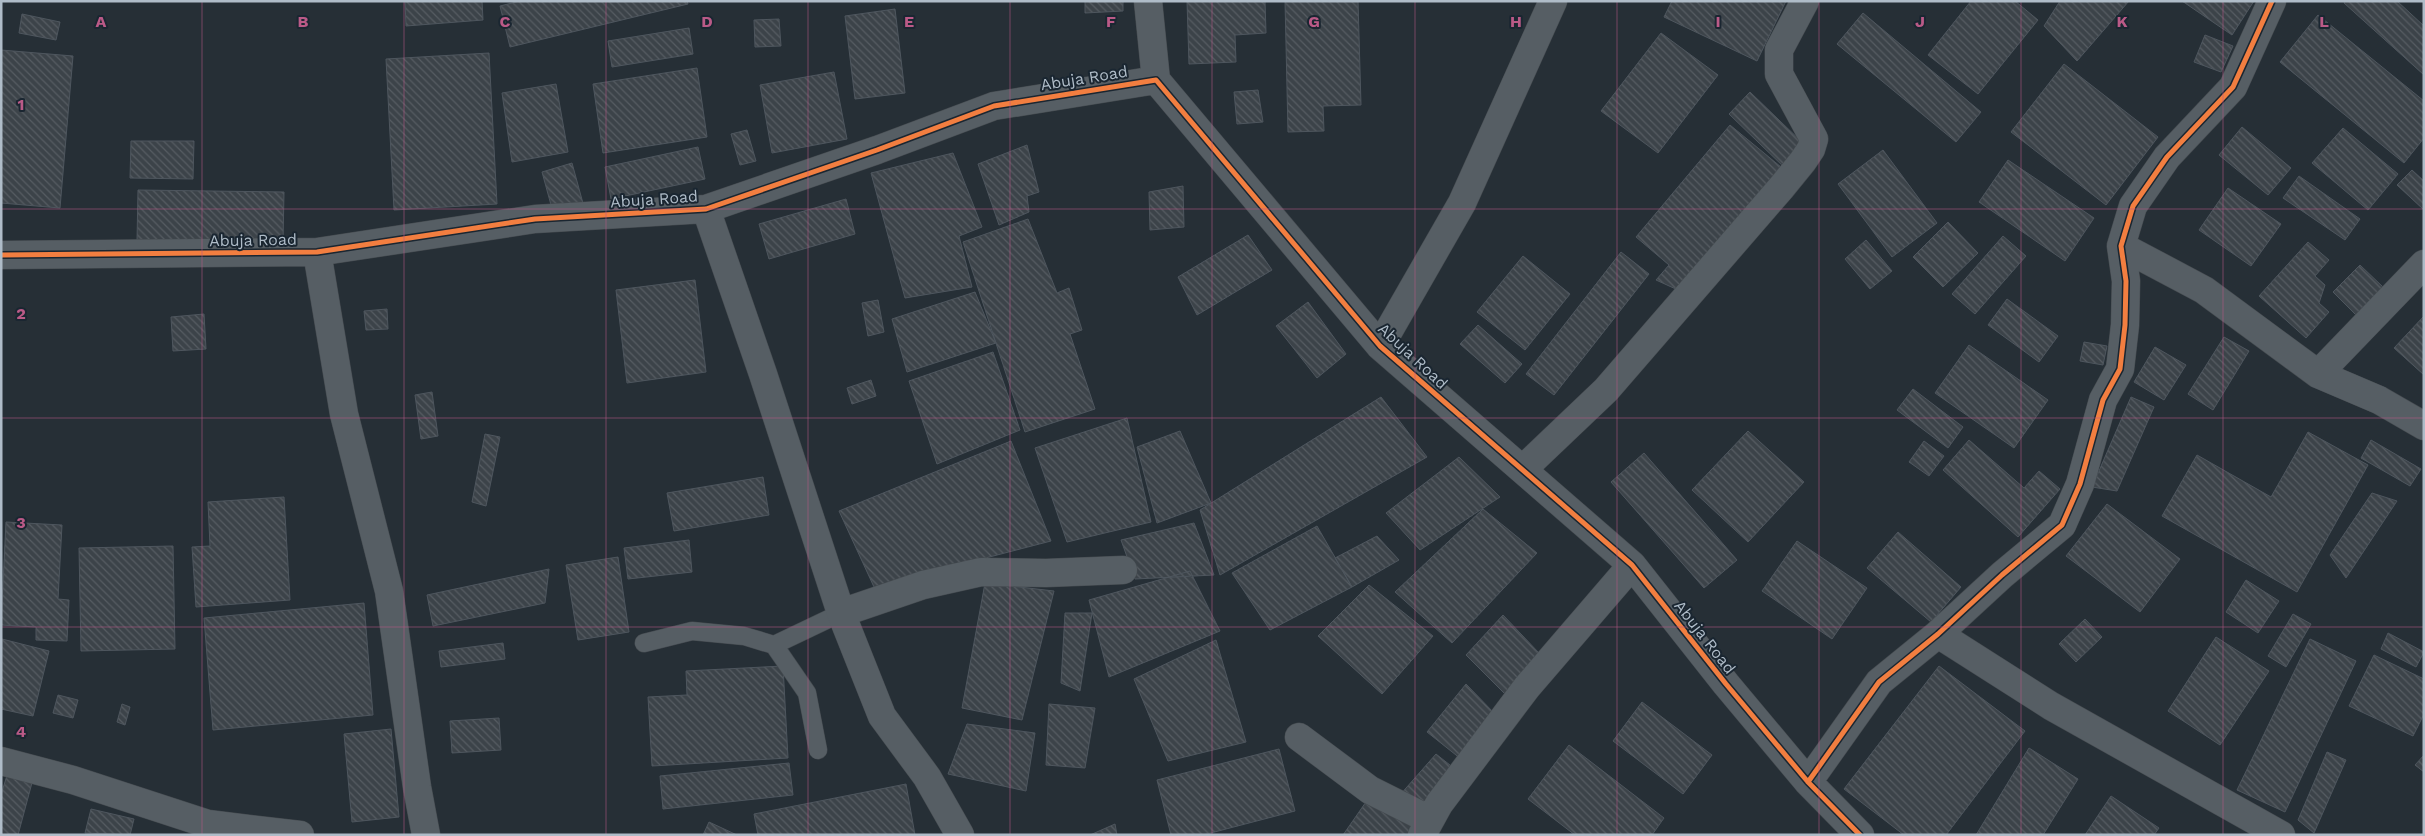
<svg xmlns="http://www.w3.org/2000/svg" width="2425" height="836" font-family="'Work Sans',sans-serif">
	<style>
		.building { fill: url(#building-back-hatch); stroke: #4e565e }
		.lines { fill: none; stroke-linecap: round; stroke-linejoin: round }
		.lane-casing { stroke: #454b50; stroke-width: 19 }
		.street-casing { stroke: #454b50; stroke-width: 29 }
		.lane { stroke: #565e64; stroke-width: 18 }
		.street { stroke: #565e64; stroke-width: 28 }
		.cycleway-casing { stroke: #1a2631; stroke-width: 8 }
		.cycleway { stroke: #f27e40; stroke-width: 5 }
		.grid { fill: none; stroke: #ba5a87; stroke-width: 1; stroke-opacity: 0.55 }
		.labels { text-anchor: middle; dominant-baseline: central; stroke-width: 4; stroke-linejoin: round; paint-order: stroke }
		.street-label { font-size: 16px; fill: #afbcc8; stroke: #1a2631 }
		.grid-label { font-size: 16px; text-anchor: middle; font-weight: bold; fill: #ba5a87; stroke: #1a2631; stroke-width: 4; stroke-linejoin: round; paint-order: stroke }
	</style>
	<defs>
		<pattern id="building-back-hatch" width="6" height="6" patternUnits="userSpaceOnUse" patternTransform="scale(1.25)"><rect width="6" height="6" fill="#3c4349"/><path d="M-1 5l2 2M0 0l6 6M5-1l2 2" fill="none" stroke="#565c62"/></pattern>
	</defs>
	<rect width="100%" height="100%" fill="#262f36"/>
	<path class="building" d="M 405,1 L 482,1 L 483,20 L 406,26 Z
		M 520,1 L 687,1 L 688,4 L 510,47 L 500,6 Z
		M 1085,1 L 1123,1 L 1123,11 L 1085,13 Z
		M 1187,1 L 1265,1 L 1266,33 L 1235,35 L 1236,62 L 1189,64 Z
		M 1285,1 L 1358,1 L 1361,105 L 1323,106 L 1324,131 L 1288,132 Z
		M 1672,1 L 1786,1 L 1757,61 L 1664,17 Z
		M 1971,1 L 2015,1 L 2038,20 L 1978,94 L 1928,55 Z
		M 2060,1 L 2129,1 L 2077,61 L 2044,26 Z
		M 2182,1 L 2254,1 L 2232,35 Z
		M 2345,1 L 2397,1 L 2424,26 L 2424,75 L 2344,3 Z
		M 895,9 L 905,93 L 855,99 L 845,16 Z
		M 1863,13 L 1981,112 L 1956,142 L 1837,44 Z
		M 22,14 L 60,22 L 56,40 L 19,33 Z
		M 2318,15 L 2424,101 L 2424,138 L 2404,163 L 2280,62 Z
		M 779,19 L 781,46 L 755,47 L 754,20 Z
		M 689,28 L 693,54 L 612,67 L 608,41 Z
		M 1661,33 L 1718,75 L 1658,153 L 1601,111 Z
		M 2205,35 L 2233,46 L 2221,72 L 2194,62 Z
		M 1,50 L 73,56 L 60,208 L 1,203 Z
		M 489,53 L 497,204 L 394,210 L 386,59 Z
		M 2064,64 L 2158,137 L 2106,205 L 2011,132 Z
		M 697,68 L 707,137 L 603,153 L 593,84 Z
		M 834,72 L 847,139 L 772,153 L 760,85 Z
		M 556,84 L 568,152 L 512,162 L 502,93 Z
		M 1258,90 L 1263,122 L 1237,124 L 1234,92 Z
		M 1750,92 L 1809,149 L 1788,171 L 1729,114 Z
		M 1730,125 L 1781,167 L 1678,290 L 1656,280 L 1669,265 L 1636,237 Z
		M 2242,127 L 2291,168 L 2268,195 L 2219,155 Z
		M 2343,128 L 2398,174 L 2368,210 L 2312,163 Z
		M 747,130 L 756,161 L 740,165 L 731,134 Z
		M 131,141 L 194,141 L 193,179 L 130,178 Z
		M 1027,145 L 1039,192 L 1027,196 L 1029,212 L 999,225 L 978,164 Z
		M 698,147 L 705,179 L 611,199 L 605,167 Z
		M 1883,150 L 1937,223 L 1892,257 L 1838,184 Z
		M 953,153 L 982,227 L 959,236 L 972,287 L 905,298 L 871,173 Z
		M 2008,160 L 2094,218 L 2065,261 L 1979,202 Z
		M 572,163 L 584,207 L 554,216 L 542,172 Z
		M 2412,170 L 2424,181 L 2424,210 L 2397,185 Z
		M 2299,176 L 2360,219 L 2345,240 L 2283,198 Z
		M 1183,186 L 1184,227 L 1150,230 L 1149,192 Z
		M 2228,188 L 2281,224 L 2251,266 L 2199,230 Z
		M 138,190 L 284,192 L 283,242 L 137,241 Z
		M 846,199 L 855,234 L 769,259 L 759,224 Z
		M 1028,219 L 1057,293 L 1069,288 L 1082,330 L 1070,334 L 1095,409 L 1025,432 L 963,242 Z
		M 1948,222 L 1978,253 L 1943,287 L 1913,257 Z
		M 1248,235 L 1272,270 L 1197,315 L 1178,277 Z
		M 2003,236 L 2026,256 L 1975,314 L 1952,294 Z
		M 1866,240 L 1892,271 L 1870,289 L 1845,259 Z
		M 2308,242 L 2329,260 L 2315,276 L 2325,285 L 2319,303 L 2329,312 L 2306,338 L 2259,296 Z
		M 1621,252 L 1649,274 L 1554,395 L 1526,374 Z
		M 1523,256 L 1570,294 L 1525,350 L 1477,312 Z
		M 2360,265 L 2383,287 L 2356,315 L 2333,292 Z
		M 695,280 L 706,372 L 627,383 L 616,290 Z
		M 975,292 L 996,343 L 907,372 L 892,319 Z
		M 2007,299 L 2058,336 L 2039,362 L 1988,325 Z
		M 878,300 L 884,332 L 868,336 L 862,303 Z
		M 1308,302 L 1346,354 L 1317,378 L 1276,326 Z
		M 387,309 L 388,329 L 366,330 L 364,311 Z
		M 204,314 L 206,349 L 173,351 L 171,317 Z
		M 2424,316 L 2424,375 L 2394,348 Z
		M 1478,325 L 1522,364 L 1505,383 L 1460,344 Z
		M 2224,337 L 2249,351 L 2213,410 L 2188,394 Z
		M 2084,342 L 2107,346 L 2103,365 L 2080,361 Z
		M 1969,345 L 2048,400 L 2014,448 L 1935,393 Z
		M 2155,347 L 2186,365 L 2164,400 L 2134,382 Z
		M 993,352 L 1020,430 L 937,464 L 909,381 Z
		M 871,380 L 876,396 L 852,404 L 847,388 Z
		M 1913,389 L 1963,427 L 1948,448 L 1897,410 Z
		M 432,392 L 438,436 L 421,439 L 415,395 Z
		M 1381,397 L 1427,457 L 1220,575 L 1200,510 Z
		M 2131,397 L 2154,407 L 2117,491 L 2092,487 Z
		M 1127,418 L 1151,522 L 1067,542 L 1035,448 Z
		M 1180,431 L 1211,503 L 1157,523 L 1137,447 Z
		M 1748,431 L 1804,482 L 1748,542 L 1692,490 Z
		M 2308,432 L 2368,465 L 2297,592 L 2162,516 L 2197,455 L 2271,497 Z
		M 485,434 L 500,437 L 486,506 L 472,502 Z
		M 1969,440 L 2024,488 L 2039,471 L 2060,489 L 2018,537 L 1943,470 Z
		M 2371,440 L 2421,469 L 2410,486 L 2361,458 Z
		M 1011,441 L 1051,541 L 874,587 L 839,511 Z
		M 1924,441 L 1944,456 L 1929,476 L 1909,462 Z
		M 1644,453 L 1737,560 L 1704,588 L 1611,482 Z
		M 1459,457 L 1500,497 L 1420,550 L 1386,513 Z
		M 763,477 L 769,515 L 674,531 L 667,493 Z
		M 2372,493 L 2397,501 L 2346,578 L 2330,555 Z
		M 284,497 L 290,600 L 196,607 L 192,547 L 210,546 L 208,502 Z
		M 2107,504 L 2180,559 L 2140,612 L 2066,556 Z
		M 1483,509 L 1537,553 L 1452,643 L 1395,592 Z
		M 6,522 L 62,525 L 58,599 L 69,600 L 67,641 L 36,640 L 36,627 L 1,625 Z
		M 1194,523 L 1214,575 L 1135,579 L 1121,540 Z
		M 1317,526 L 1352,587 L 1270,630 L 1232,573 Z
		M 1898,532 L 1961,587 L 1931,622 L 1867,568 Z
		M 1377,536 L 1399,560 L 1352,587 L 1335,558 Z
		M 689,540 L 692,572 L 628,579 L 624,548 Z
		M 1797,541 L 1867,588 L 1832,639 L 1762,591 Z
		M 173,546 L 175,649 L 81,651 L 79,548 Z
		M 618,557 L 629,632 L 578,640 L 566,565 Z
		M 549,569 L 545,603 L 433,626 L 427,595 Z
		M 1190,571 L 1220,631 L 1109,677 L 1089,600 Z
		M 2246,580 L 2279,601 L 2258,633 L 2226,612 Z
		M 985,583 L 1054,591 L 1022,720 L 962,708 Z
		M 1369,585 L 1433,636 L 1382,694 L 1318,636 Z
		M 364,603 L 373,715 L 213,730 L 204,618 Z
		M 1065,613 L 1092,613 L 1080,691 L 1061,683 Z
		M 2293,614 L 2311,624 L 2286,667 L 2268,656 Z
		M 1503,615 L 1539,653 L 1509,698 L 1466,655 Z
		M 2085,619 L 2102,637 L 2076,662 L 2059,644 Z
		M 2388,633 L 2424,652 L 2416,667 L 2381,649 Z
		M 2216,637 L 2269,671 L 2220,745 L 2168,711 Z
		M 2,639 L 49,651 L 33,716 L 1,709 Z
		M 2310,639 L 2356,661 L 2285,812 L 2237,790 Z
		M 1216,640 L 1246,742 L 1168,761 L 1134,679 Z
		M 503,643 L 505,659 L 441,667 L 439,651 Z
		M 2374,655 L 2424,679 L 2424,714 L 2413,736 L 2349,706 Z
		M 783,666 L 788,758 L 652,766 L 648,697 L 687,695 L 686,671 Z
		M 1939,666 L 2025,731 L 1946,835 L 1904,835 L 1844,789 Z
		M 1466,684 L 1495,714 L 1461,759 L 1427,732 Z
		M 58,695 L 78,700 L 73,718 L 53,713 Z
		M 1642,702 L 1712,755 L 1683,794 L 1613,741 Z
		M 122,704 L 130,707 L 125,725 L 117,722 Z
		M 1049,704 L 1095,708 L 1085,768 L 1046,765 Z
		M 499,718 L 501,750 L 452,753 L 450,721 Z
		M 967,724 L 1035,733 L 1026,791 L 948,774 Z
		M 391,729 L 399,817 L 352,822 L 344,734 Z
		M 1569,745 L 1664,818 L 1652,835 L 1575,835 L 1528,799 Z
		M 2029,748 L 2078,779 L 2043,835 L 1976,835 Z
		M 1279,749 L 1295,811 L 1203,835 L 1171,835 L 1157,780 Z
		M 2327,752 L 2346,760 L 2314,833 L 2298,820 Z
		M 1436,754 L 1455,769 L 1422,812 L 1399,796 Z
		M 2424,755 L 2424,772 L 2415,765 Z
		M 789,763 L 793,795 L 663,809 L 660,776 Z
		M 8,772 L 33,779 L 18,835 L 1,835 L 1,795 Z
		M 906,784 L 915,835 L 758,835 L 754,814 Z
		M 2111,796 L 2159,828 L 2154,835 L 2085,835 Z
		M 1368,799 L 1415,820 L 1409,835 L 1343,835 Z
		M 91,809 L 134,819 L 130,835 L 85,833 Z
		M 709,822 L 737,835 L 703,835 Z
		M 1115,824 L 1117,835 L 1090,835 Z"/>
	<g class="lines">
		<g class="lane-casing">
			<path id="lane" d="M 644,643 L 692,631 L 744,636 L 774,645 L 807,693 L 818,750
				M 774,645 L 841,613"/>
		</g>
		<g class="street-casing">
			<path id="street" d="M 1148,1 L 1156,80
				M 1156,80 L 1380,346 L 1632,565 L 1726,684 L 1808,782 L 1860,835
				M 706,209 L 763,374 L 841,613 L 882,716 L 927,777 L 960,835
				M 2121,246 L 2204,290 L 2318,374 L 2379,400 L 2424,426
				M 317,252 L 344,414 L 389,591 L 417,787 L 426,835
				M 1,255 L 317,252 L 535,219 L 706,209 L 877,150 L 994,106 L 1156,80
				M 1380,346 L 1462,203 L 1553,1
				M 2318,374 L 2424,264
				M 1523,469 L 1606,390 L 1781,188 L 1803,161 L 1811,149 L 1814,139 L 1779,74 L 1779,50 L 1805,1
				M 841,613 L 923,585 L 981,572 L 1046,573 L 1123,570
				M 1938,634 L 2051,706 L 2281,835
				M 1299,737 L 1370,790 L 1430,820
				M 1,761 L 73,780 L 208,824 L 300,835
				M 1808,782 L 1879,682 L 1938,634 L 2002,575 L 2062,525 L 2080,484 L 2103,400 L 2120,369 L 2125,325 L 2126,281 L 2121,246 L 2133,206 L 2167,157 L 2233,87 L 2272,1
				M 1422,835 L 1439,804 L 1527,687 L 1632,565"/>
		</g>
		<use href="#lane" class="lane"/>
		<use href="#street" class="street"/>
		<g class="cycleway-casing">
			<path id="cycleway" d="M 1,255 L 317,252 L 535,219 L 706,209 L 877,150 L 994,106 L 1156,80 L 1380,346 L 1632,565 L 1726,684 L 1808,782 L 1860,835
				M 1808,782 L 1879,682 L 1938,634 L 2002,575 L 2062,525 L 2080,484 L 2103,400 L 2120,369 L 2125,325 L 2126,281 L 2121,246 L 2133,206 L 2167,157 L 2233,87 L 2272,1"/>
		</g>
		<use href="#cycleway" class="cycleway"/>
	</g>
	<path class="grid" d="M 202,1 L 202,835M 404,1 L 404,835M 606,1 L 606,835M 808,1 L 808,835M 1010,1 L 1010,835M 1212,1 L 1212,835M 1415,1 L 1415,835M 1617,1 L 1617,835M 1819,1 L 1819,835M 2021,1 L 2021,835M 2223,1 L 2223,835M 1,209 L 2424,209M 1,418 L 2424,418M 1,627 L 2424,627"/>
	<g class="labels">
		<g class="street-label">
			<text transform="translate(1084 78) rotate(-9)">Abuja Road</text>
			<text transform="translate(654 199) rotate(-4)">Abuja Road</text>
			<text transform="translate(253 240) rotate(-1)">Abuja Road</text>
			<text transform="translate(1413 356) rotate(43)">Abuja Road</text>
			<text transform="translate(1705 637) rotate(52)">Abuja Road</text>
		</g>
	</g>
	<g class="grid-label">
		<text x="101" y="27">A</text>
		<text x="303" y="27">B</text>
		<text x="505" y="27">C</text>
		<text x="707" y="27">D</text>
		<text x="909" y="27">E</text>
		<text x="1111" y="27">F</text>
		<text x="1314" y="27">G</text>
		<text x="1516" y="27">H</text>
		<text x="1718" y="27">I</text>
		<text x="1920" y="27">J</text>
		<text x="2122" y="27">K</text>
		<text x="2324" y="27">L</text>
		<text x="21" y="110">1</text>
		<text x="21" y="319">2</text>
		<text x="21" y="528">3</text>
		<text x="21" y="737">4</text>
	</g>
	<rect width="2425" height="836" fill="none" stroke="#afbcc8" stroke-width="5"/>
</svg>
